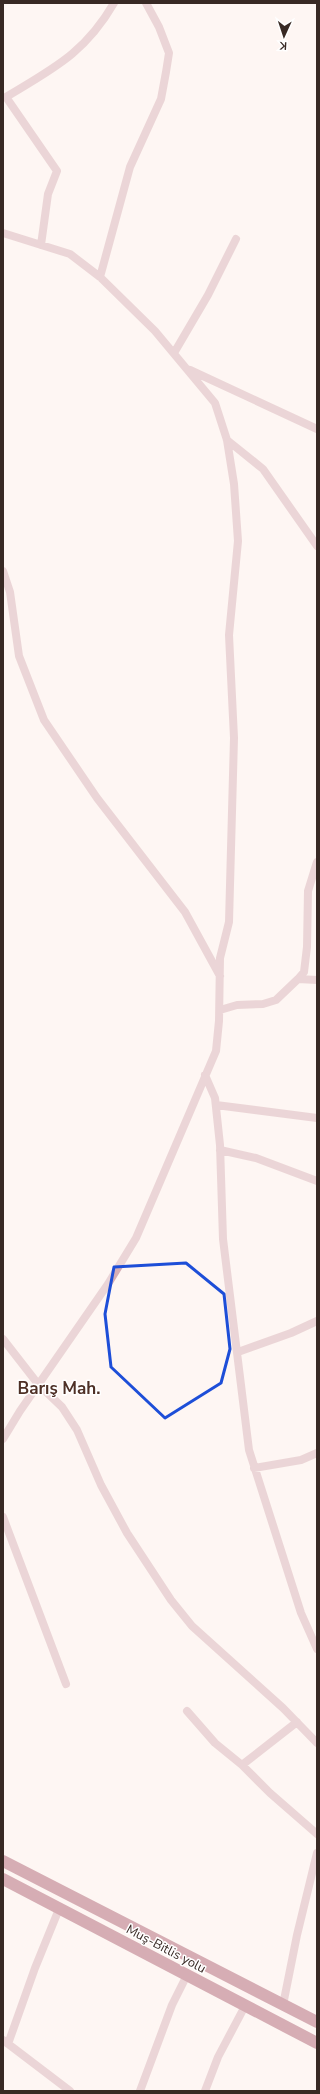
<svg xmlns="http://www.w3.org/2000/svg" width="320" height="2094" font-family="'Nunito Sans',sans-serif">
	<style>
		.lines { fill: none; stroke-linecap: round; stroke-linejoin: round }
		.minor { stroke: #d6aeb5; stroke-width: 8 }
		.highway { stroke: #a65669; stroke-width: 12 }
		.marked { fill: none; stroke: #1d4ed8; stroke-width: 3; stroke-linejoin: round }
		.labels { text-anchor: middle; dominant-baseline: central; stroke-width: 3; stroke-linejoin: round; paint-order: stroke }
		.street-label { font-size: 13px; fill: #382924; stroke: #fff }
		.district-label { font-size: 17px; font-weight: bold; fill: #4e3026; stroke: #fff }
	</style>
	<rect width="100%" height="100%" fill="#fef6f3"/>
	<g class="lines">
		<path class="minor" d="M 3,233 L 70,254 L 100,277 L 155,331 L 215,403 L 227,440 L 234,484 L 238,541 L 229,635 L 234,738 L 229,922 L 220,958 L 219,1021 L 216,1051 L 136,1238 L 108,1284 L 20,1411 L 3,1439
			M 41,245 L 48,194 L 57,171 L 6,97 C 54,68 85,53 114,3
			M 100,277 L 130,167 L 161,99 L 166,72 L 169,53 L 159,27 L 146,3
			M 174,353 L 208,295 L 236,239
			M 190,370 L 317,429
			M 227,440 L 263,469 L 317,546
			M 3,571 L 10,592 L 19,656 L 44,720 L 97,798 L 185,912 L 220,976
			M 298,979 L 317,980
			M 220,1010 L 237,1005 L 263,1004 L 276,1000 L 298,979 L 304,972 L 307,947 L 308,891 L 317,862
			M 205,1075 L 215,1098 L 220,1145 L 223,1239 L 249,1450 L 301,1613 L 317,1649
			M 216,1105 L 317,1118
			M 220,1150 L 256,1158 L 317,1181
			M 3,1339 L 38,1384 L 62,1407 L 77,1430 L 101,1485 L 127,1533 L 171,1600 L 192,1626 L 283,1708 L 317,1743
			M 238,1352 L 291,1333 L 317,1321
			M 254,1468 L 301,1460 L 317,1453
			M 3,1517 L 66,1684
			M 187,1711 L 215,1743 L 242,1765 L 270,1793 L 317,1834
			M 242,1765 L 297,1722
			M 283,2005 L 297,1935 L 317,1853
			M 3,2040 L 70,2091
			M 8,2044 L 35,1968 L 59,1909
			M 140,2091 L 172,2005 L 187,1975
			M 205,2091 L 218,2057 L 245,2006"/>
		<path class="highway" d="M 3,1861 L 317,2022
			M 3,1879 L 317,2043"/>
	</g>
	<path d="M0 0H320V2094H0ZM 186,1263 L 224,1294 L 230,1349 L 221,1383 L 165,1418 L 111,1367 L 105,1314 L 114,1267 Z" fill="#fef6f3" fill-opacity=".55" fill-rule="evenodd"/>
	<path class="marked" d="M 186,1263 L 224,1294 L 230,1349 L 221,1383 L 165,1418 L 111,1367 L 105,1314 L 114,1267 Z"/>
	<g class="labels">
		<g class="street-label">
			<text transform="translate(166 1949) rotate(28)">Muş-Bitlis yolu</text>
		</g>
		<g class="district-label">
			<text x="59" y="1388">Barış Mah.</text>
		</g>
	</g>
	<rect width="320" height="2094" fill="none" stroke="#382924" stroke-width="8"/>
	<g transform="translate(284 36) rotate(183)" stroke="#ffffff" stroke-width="3" paint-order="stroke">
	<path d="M0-3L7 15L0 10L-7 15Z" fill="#382924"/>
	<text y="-6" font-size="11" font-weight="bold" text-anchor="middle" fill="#382924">K</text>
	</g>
</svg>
